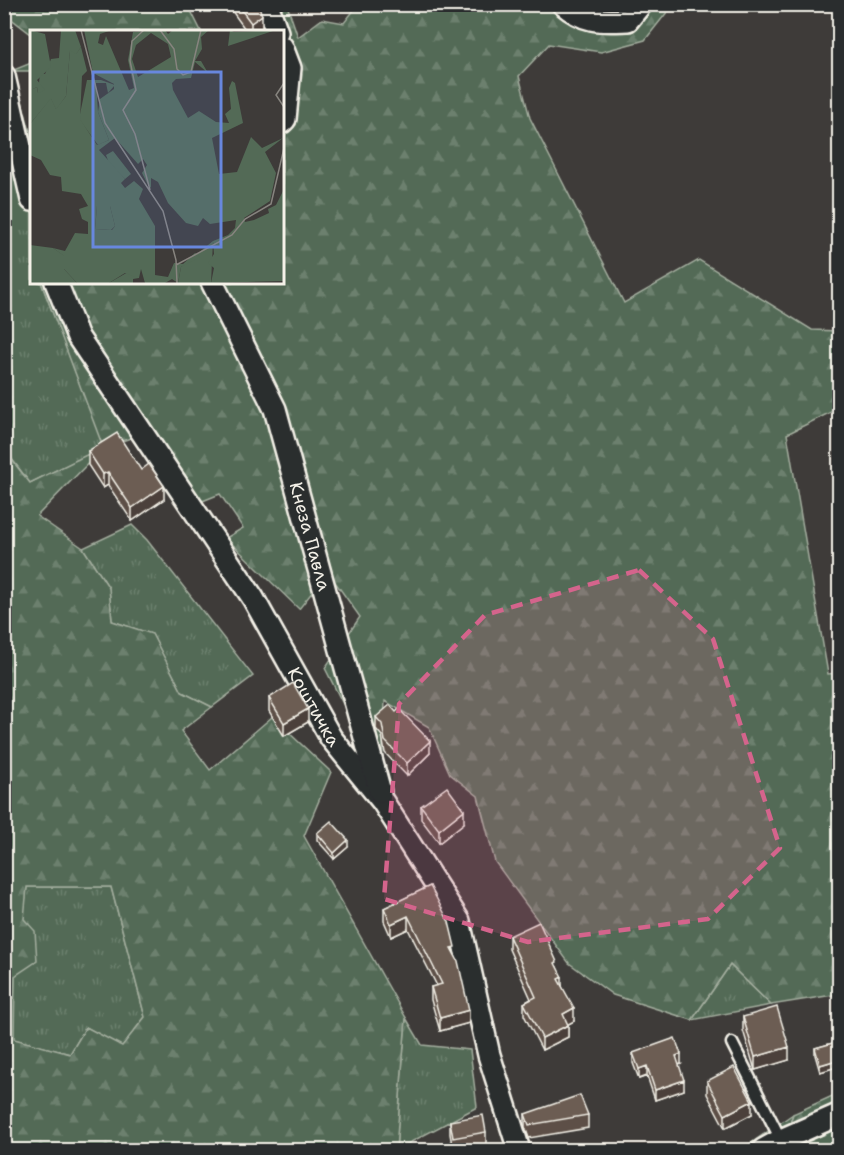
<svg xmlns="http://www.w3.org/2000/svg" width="844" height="1155" font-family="'Shantell Sans',sans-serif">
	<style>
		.grass { fill: url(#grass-tufts); stroke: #a4ae9f; stroke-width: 1.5 }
		.forest { fill: url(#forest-firs); stroke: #a4ae9f; stroke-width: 1.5; fill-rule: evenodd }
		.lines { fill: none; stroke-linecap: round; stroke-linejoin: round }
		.lane-casing { stroke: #f4f1e8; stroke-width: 15 }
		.street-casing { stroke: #f4f1e8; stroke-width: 26 }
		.lane { stroke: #2a2d2e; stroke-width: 10 }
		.street { stroke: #2a2d2e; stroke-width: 21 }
		.wall { fill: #5d5047; stroke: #f4f1e8; stroke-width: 1.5 }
		.shaded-wall { fill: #4c413a; stroke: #f4f1e8; stroke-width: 1.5 }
		.building { fill: #6c5d53; stroke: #f4f1e8; stroke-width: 1.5 }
		.marked { fill: #d4648c; fill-opacity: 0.2; stroke: #d4648c; stroke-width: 4.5; stroke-dasharray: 12 8; stroke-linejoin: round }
		.labels { text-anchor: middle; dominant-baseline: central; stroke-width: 6; stroke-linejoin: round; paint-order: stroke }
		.street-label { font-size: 18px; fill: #f4f1e8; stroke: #2a2d2e }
		.inset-road { fill: none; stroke: #87847f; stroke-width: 1.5 }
		.view { fill: #6887de; fill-opacity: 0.15; stroke: #6887de; stroke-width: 3 }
		.inset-edge { fill: none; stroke: #f4f1e8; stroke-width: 3 }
	</style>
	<defs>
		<pattern id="grass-tufts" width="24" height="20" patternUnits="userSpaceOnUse" patternTransform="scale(1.5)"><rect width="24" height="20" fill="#536a56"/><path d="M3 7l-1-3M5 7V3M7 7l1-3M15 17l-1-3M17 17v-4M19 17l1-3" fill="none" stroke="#6c806e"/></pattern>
		<pattern id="forest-firs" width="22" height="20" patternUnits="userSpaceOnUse" patternTransform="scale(1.5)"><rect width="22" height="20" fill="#536a56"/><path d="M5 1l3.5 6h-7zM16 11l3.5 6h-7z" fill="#6c806e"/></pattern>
	</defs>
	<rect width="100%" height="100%" fill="#3e3b39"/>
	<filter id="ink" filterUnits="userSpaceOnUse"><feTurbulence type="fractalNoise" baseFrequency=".0167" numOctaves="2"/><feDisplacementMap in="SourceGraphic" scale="12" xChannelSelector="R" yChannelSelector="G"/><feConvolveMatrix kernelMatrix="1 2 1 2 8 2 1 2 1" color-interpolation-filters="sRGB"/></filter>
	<g filter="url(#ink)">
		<path class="grass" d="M 31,63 L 31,71 L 14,71 L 31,135 L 32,282 L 41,282 L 104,447 L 30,483 L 5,450 L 5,67 L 14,70 Z
			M 132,525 L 147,540 L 253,676 L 212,707 L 182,692 L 152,634 L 112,621 L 109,588 L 83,548 Z
			M 27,887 L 111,887 L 145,1017 L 122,1047 L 86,1027 L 70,1054 L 13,1039 L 15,976 Z
			M 730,965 L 771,1005 L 692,1020 Z
			M 406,1018 L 422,1045 L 470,1050 L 477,1107 L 396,1150 Z
			M 793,1114 L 782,1150 L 741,1150 Z"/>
		<path class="forest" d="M 4,5 L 188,5 L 201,31 L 32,32 L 31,34 L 5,14 Z
			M 259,5 L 287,5 L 298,37 L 322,19 L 344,23 L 358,5 L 669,5 L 668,11 L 645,40 L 601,52 L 549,44 L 519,76 L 530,118 L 624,303 L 699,260 L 812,330 L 839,331 L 839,408 L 787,434 L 828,674 L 839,673 L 839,994 L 771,1005 L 730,965 L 692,1020 L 613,995 L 569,963 L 495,862 L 478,796 L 450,774 L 429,727 L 385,701 L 382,767 L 359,736 L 325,668 L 360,617 L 328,572 L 299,609 L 226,538 L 243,528 L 220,494 L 200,502 L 146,433 L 104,447 L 37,516 L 83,548 L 109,588 L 112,621 L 152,634 L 182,692 L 212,707 L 181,731 L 210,770 L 272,717 L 331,772 L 304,836 L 406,1018 L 396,1150 L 5,1150 L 4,450 L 30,483 L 103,447 L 41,282 L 282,282 L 282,32 ZM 27,887 L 111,887 L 145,1017 L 122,1046 L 86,1027 L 70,1054 L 14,1039 L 15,976 L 37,961 L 35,931 L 24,919 Z
			M 839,1093 L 839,1150 L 782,1150 L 793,1114 Z"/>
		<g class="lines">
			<g class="lane-casing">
				<path id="lane" d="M 732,1043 L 781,1140"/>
			</g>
			<g class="street-casing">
				<g id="street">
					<path d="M 267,4 L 277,32"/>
					<path d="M 563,4 C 585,23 601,21 628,20 L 641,4"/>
					<path d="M 282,47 L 290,68 L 285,119 L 282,122"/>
					<path d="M 4,76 L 32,200"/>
					<path id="s1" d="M 56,282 L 78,337 L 253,598 L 331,738 L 383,802 L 459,921 L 489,1055 L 519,1150"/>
					<path id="s2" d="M 212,282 L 275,409 L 380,792"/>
					<path d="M 763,1150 L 781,1140 L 840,1114"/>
				</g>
			</g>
			<use href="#lane" class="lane"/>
			<use href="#street" class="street"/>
		</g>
		<path class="wall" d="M 227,4 L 258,4 L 262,28 L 257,32 L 247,32 Z
			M 88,451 L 141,470 L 164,499 L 132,521 L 108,485 L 103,488 L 88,465 Z
			M 269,698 L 308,722 L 284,736 L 269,711 Z
			M 376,717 L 430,753 L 407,776 L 385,753 L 382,736 L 376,729 Z
			M 421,806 L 464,823 L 439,843 L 421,819 Z
			M 317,833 L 348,847 L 334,859 L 317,840 Z
			M 430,886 L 455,955 L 469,1023 L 440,1031 L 431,1000 L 431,987 L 437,986 L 408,929 L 391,937 L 384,921 L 384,908 Z
			M 509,936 L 557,967 L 562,986 L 574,1021 L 568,1024 L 568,1037 L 542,1050 L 524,1015 L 524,1003 L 531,999 L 509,949 Z
			M 743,1017 L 789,1060 L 755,1070 L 743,1030 Z
			M 840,1041 L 840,1066 L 820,1072 L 815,1055 L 815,1048 Z
			M 633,1053 L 681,1064 L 679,1065 L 684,1090 L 655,1100 L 647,1076 L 639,1079 L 633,1063 Z
			M 707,1081 L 752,1114 L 725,1128 L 707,1094 Z
			M 525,1114 L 588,1115 L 588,1128 L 529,1138 L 525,1127 Z
			M 450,1121 L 486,1132 L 486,1146 L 453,1150 L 450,1134 Z"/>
		<path class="shaded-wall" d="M 262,15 L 262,28 L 257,32 L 251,32 L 251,23 Z
			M 108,472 L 108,485 L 103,488 L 103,474 Z
			M 164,486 L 164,499 L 132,521 L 132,508 Z
			M 308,709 L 308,722 L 284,736 L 284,723 Z
			M 430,741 L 430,753 L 407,776 L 407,763 Z
			M 464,810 L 464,823 L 439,843 L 439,830 Z
			M 348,840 L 348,847 L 334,859 L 334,853 Z
			M 408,916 L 408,929 L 391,937 L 391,924 Z
			M 562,977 L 562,990 L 558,979 Z
			M 574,1008 L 574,1021 L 563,1027 L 563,1014 Z
			M 469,1010 L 469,1023 L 440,1031 L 440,1018 Z
			M 568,1025 L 568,1037 L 542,1050 L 542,1038 Z
			M 789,1047 L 789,1060 L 755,1070 L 755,1057 Z
			M 681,1054 L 681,1064 L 676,1066 L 676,1056 Z
			M 840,1059 L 840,1066 L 820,1072 L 820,1065 Z
			M 647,1066 L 647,1076 L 639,1079 L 639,1069 Z
			M 684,1080 L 684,1090 L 655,1100 L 655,1090 Z
			M 752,1101 L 752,1114 L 725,1128 L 725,1115 Z"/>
		<path class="building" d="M 237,4 L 258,4 L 262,15 L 251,23 Z
			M 117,433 L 141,470 L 149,464 L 164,486 L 132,508 L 108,472 L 103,474 L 88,451 Z
			M 293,683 L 308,709 L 284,723 L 269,698 Z
			M 390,705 L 396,712 L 399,709 L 430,741 L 407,763 L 385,741 L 382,724 L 376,717 Z
			M 447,787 L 464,810 L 439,830 L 421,806 Z
			M 331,821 L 348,840 L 334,853 L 317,833 Z
			M 430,886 L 449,922 L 455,947 L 451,948 L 458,961 L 469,1010 L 440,1018 L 431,987 L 442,984 L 408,916 L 391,924 L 384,908 Z
			M 539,922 L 557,962 L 555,963 L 562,977 L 558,979 L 574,1008 L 563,1014 L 568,1025 L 542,1038 L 524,1003 L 536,997 L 509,936 Z
			M 777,1007 L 789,1047 L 755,1057 L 743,1017 Z
			M 675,1038 L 681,1054 L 676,1056 L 684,1080 L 655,1090 L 647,1066 L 639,1069 L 633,1053 Z
			M 840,1041 L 840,1059 L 820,1065 L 815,1048 Z
			M 734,1067 L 752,1101 L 725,1115 L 707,1081 Z
			M 580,1095 L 588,1115 L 529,1125 L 525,1114 Z
			M 483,1115 L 486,1132 L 453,1138 L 450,1121 Z
			M 443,1149 L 444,1150 L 424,1150 Z"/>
	</g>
	<path class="marked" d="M 639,570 L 713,639 L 780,848 L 708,919 L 528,942 L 384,899 L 399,704 L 485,615 Z"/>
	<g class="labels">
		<g class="street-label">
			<text stroke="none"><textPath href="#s2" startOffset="274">Кнеза Павла</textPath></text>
			<text stroke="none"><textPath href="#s1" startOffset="498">Коштичка</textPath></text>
		</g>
	</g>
	<g transform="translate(30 30)">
		<rect width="254" height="254" fill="#3e3b39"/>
		<path d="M 31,0 L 45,0 L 51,17 L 46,25 L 40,21 L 36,66 L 26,80 L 21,69 L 0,94 L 0,60 L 7,57 L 8,63 L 10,43 L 15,44 L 21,29 L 29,28 ZM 200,0 L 204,2 L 246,0 L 198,16 ZM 57,50 L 71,50 L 85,55 L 78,63 L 76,53 L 66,53 L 68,82 L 79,110 L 68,115 L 49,89 ZM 83,121 L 101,144 L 95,149 L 80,136 L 76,125 ZM 67,176 L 80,176 L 85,196 L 81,200 L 65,199 ZM 183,211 L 181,253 L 148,253 L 151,237 ZM 0,215 L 23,218 L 35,226 L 34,239 L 47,253 L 0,253 ZM 105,238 L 111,239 L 109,248 L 103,249 L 103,253 L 79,253 Z" fill="#536a56"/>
		<path d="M 0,0 L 15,4 L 21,37 L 7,50 L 15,60 L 8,63 L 7,57 L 1,60 L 0,67 ZM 54,0 L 82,0 L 70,4 L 68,13 L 73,15 L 76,6 L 99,60 L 104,58 L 98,30 L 103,2 L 135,0 L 138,4 L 143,0 L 179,0 L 171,7 L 172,19 L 165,31 L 171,31 L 178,43 L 165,32 L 161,48 L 146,49 L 142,53 L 143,60 L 158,88 L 169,81 L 186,92 L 199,93 L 195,84 L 201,79 L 199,58 L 202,51 L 205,53 L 213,93 L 182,108 L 189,144 L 207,142 L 221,107 L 232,118 L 253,108 L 235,122 L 246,143 L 240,171 L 214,188 L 215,192 L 224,190 L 239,183 L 238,179 L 246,175 L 253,161 L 253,251 L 181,253 L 184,238 L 178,233 L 184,224 L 183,211 L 198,205 L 205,198 L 206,190 L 180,194 L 173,188 L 168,196 L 156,193 L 138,173 L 128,152 L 121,148 L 121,158 L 117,153 L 112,143 L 117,135 L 113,129 L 108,134 L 85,108 L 69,120 L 95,149 L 91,153 L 95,158 L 104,151 L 113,159 L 109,169 L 125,196 L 125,245 L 138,247 L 144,233 L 153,234 L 165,223 L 170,227 L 151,237 L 148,253 L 142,249 L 135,253 L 115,253 L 111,239 L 105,239 L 105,247 L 95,243 L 79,253 L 47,253 L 34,239 L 34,226 L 23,218 L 35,221 L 45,203 L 58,204 L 58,192 L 52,189 L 49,179 L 58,176 L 51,164 L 32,161 L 31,147 L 20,145 L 11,130 L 0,125 L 0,94 L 21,68 L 26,79 L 36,66 L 40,20 L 46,24 L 51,17 L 57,41 L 52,46 L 50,89 L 67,115 L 79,110 L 68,82 L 70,69 L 84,59 L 84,54 L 63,43 ZM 121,3 L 138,14 L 141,27 L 108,47 L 102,29 L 106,15 ZM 67,176 L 80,176 L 85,196 L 82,200 L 65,199 Z" fill="#536a56" fill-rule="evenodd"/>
		<path class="inset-road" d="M 51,0 L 75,93 L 133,181 L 146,230 L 147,253M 114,0 L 102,11 L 100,31 L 106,60 L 93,80 L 105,104 L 120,160M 130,0 L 144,19 L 147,39 L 153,45 L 161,42 L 171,0M 254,53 L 246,65 L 254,77M 146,235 L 202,205 L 215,189 L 241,174 L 254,118"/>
		<path class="view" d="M 63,42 L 191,42 L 191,217 L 63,217 Z"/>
		<rect width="254" height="254" class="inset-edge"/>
	</g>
	<rect width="844" height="1155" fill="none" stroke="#2a2d2e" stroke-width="24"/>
	<rect x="12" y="12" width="820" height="1131" fill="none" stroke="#f4f1e8" stroke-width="2" filter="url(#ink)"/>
</svg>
